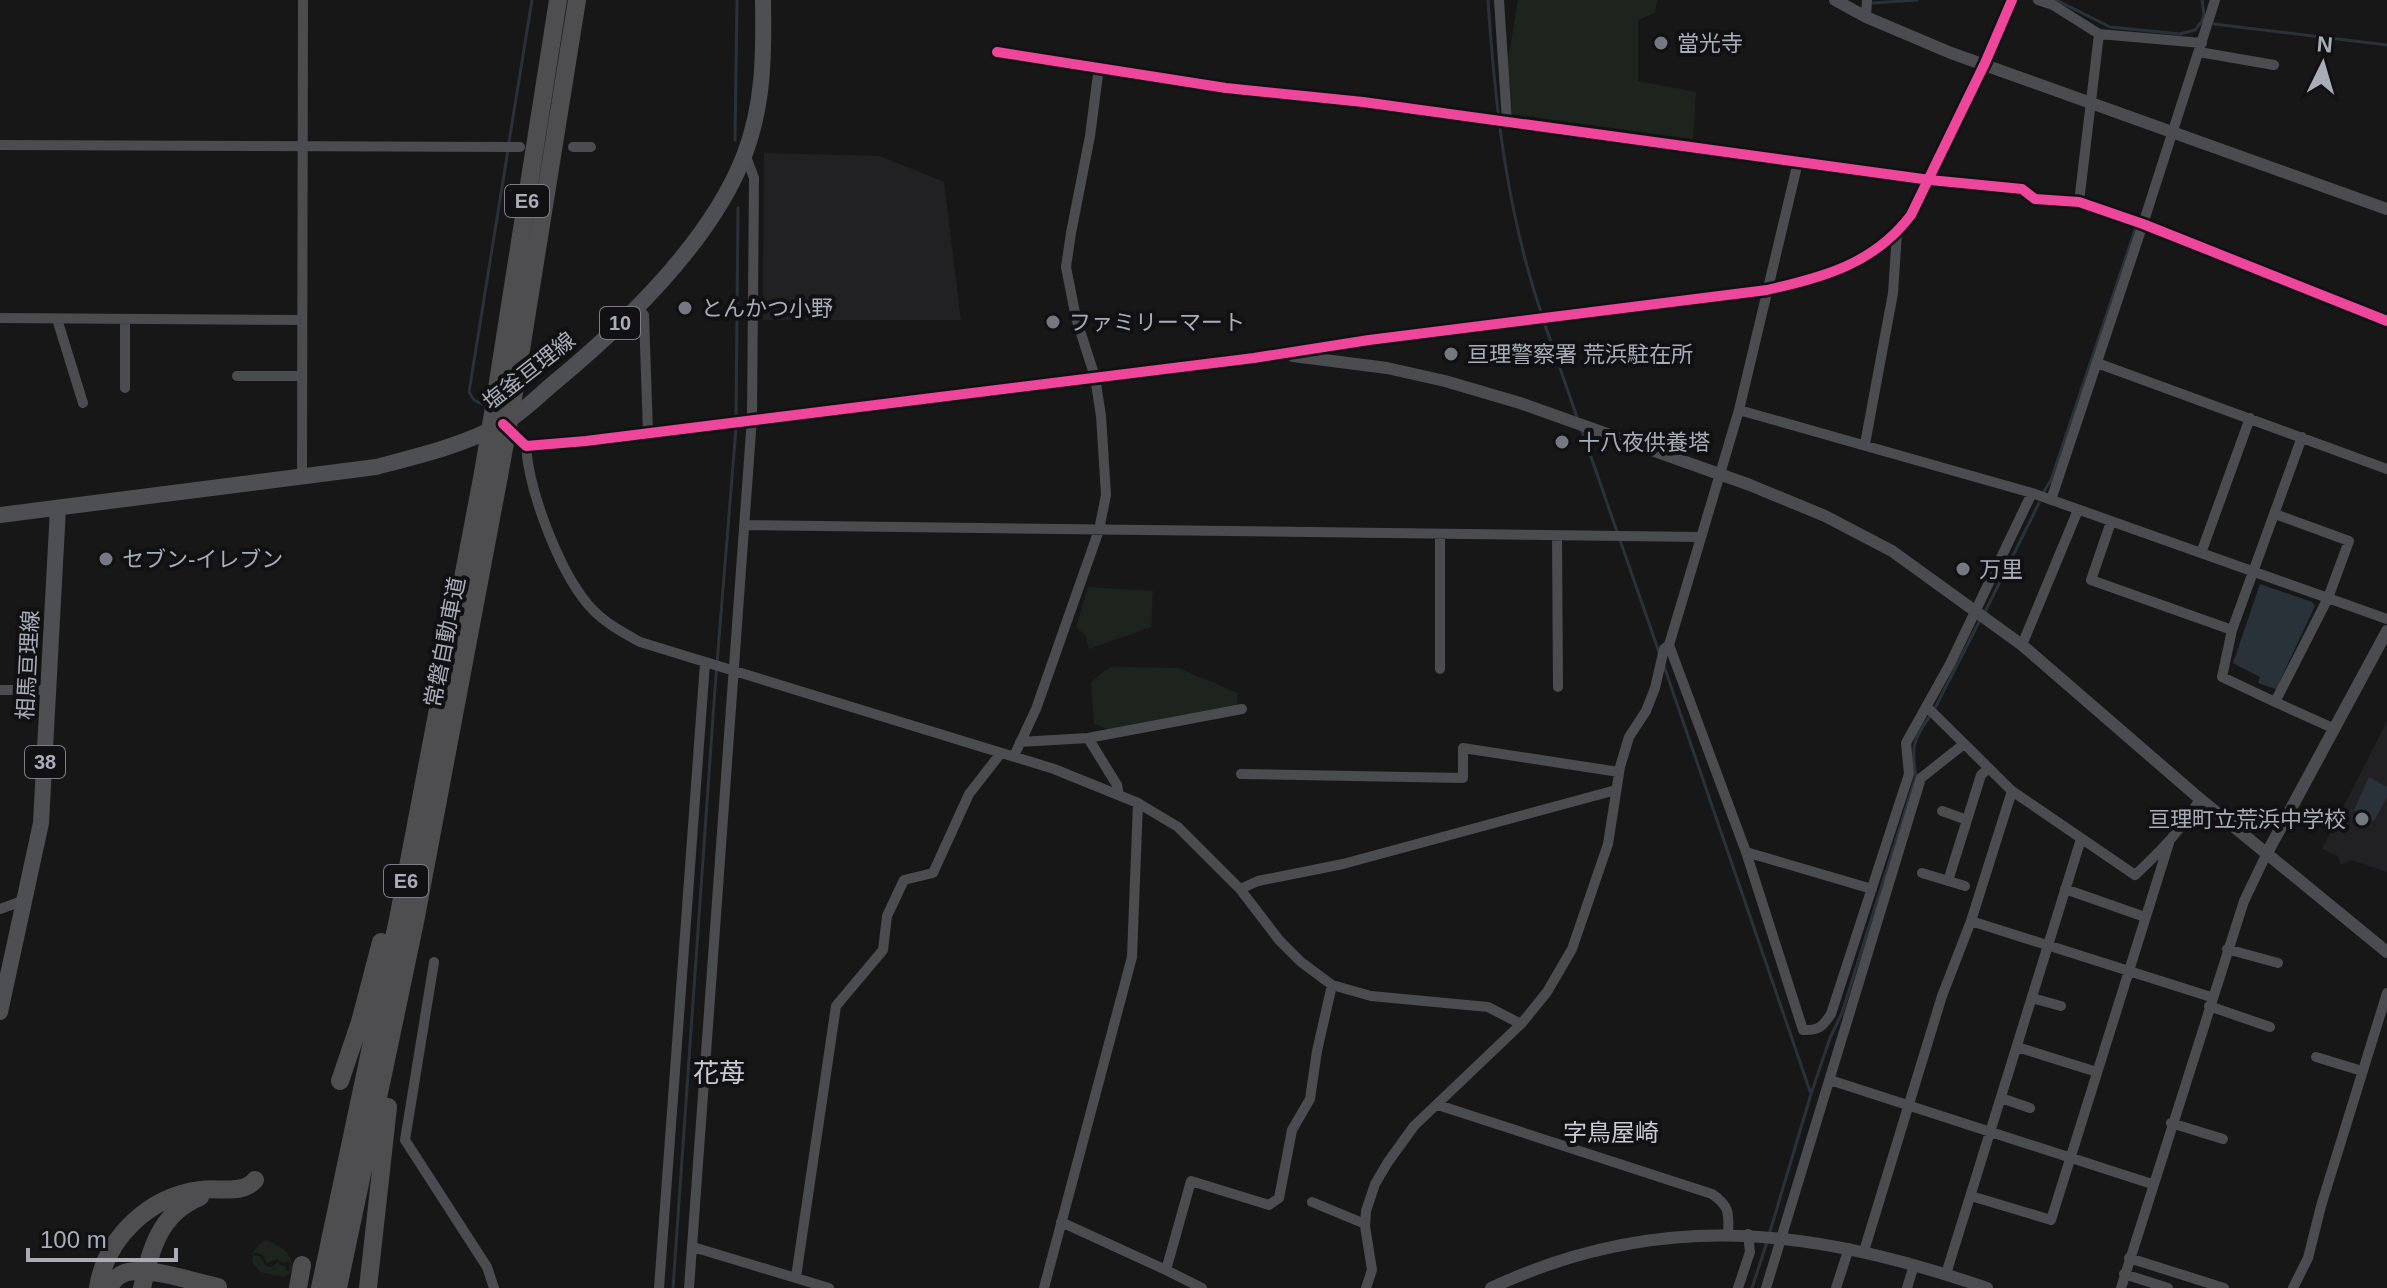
<svg xmlns="http://www.w3.org/2000/svg" width="2387" height="1288" font-family="Arial,'Noto Sans JP',sans-serif">
	<style>
		.built { fill: #212123 }
		.green { fill: #1d241e }
		.water { fill: #2a3239 }
		.lines { fill: none; stroke-linecap: round; stroke-linejoin: round }
		.stream { stroke: #2a3239; stroke-width: 3 }
		.minor { stroke: #4b4c50; stroke-width: 10 }
		.tertiary { stroke: #4b4c50; stroke-width: 12 }
		.primary { stroke: #4d4f52; stroke-width: 16 }
		.motorway { stroke: #4e4e51; stroke-width: 18 }
		.motorway-bridge { stroke: #4e4e51; stroke-width: 18 }
		.cycleway-casing { stroke: #111113; stroke-width: 15 }
		.cycleway { stroke: #ed469a; stroke-width: 10 }
		.poi-dot { fill: #757880; stroke: #111113; stroke-width: 3 }
		.labels { text-anchor: middle; dominant-baseline: central; stroke-width: 8; stroke-linejoin: round; paint-order: stroke }
		.shield { fill: #111113; stroke: #7b7e86; stroke-width: 2 }
		.shield-label { font-size: 20px; font-weight: bold; fill: #a8adb8 }
		.poi-label { font-size: 22px; fill: #a8adb8; stroke: #111113; text-anchor: start }
		.street-label { font-size: 22px; fill: #a8adb8; stroke: #111113 }
		.neighbourhood-label { font-size: 24px; fill: #c9ccd4; stroke: #111113 }
		.quarter-label { font-size: 26px; fill: #c9ccd4; stroke: #111113 }
	</style>
	<rect width="100%" height="100%" fill="#171717"/>
	<path class="built" d="M 764,153 L 880,156 L 944,182 L 961,320 L 763,320 Z
		M 2387,721 L 2387,872 L 2351,860 L 2340,865 L 2338,856 L 2322,849 Z"/>
	<path class="green" d="M 1518,0 L 1657,0 L 1655,13 L 1638,20 L 1638,81 L 1696,92 L 1693,139 L 1512,114 L 1508,60 Z
		M 1088,587 L 1153,591 L 1151,627 L 1089,649 L 1086,636 L 1076,627 Z
		M 1110,667 L 1178,668 L 1238,693 L 1237,706 L 1110,730 L 1094,724 L 1091,682 Z
		M 266,1240 C 283,1248 295,1254 291,1273 L 284,1277 L 260,1272 L 252,1262 L 253,1255 L 260,1256 L 266,1266 L 271,1267 L 278,1262 L 282,1266 L 286,1266 L 286,1271 L 289,1271 L 290,1261 L 283,1263 L 277,1259 L 267,1263 L 263,1255 L 253,1252 L 260,1243 Z"/>
	<path class="water" d="M 2260,584 L 2312,602 L 2315,606 L 2276,689 L 2258,683 L 2260,677 L 2233,663 Z
		M 2369,777 L 2387,787 L 2387,797 L 2374,821 L 2354,810 Z"/>
	<g class="lines">
		<path class="stream" d="M 1488,0 C 1495,106 1507,214 1542,315
			M 2056,0 L 2110,27 L 2180,34 L 2195,30 L 2202,21 L 2204,22
			M 1872,3 L 1917,0
			M 2202,21 L 2204,15 L 2202,0
			M 2214,24 L 2387,45
			M 735,140 L 737,0
			M 509,142 L 532,0
			M 1544,322 L 1578,420
			M 482,404 L 474,400 L 469,392 L 508,150
			M 736,420 L 738,208
			M 1582,431 L 1660,655
			M 2043,493 L 2051,480 L 2136,227
			M 1984,614 L 2039,503
			M 1664,666 L 1811,1094 L 1769,1235
			M 1934,710 L 1980,620
			M 1811,1094 L 1830,1038 L 1842,1013 L 1916,776 C 1911,748 1913,739 1930,716
			M 673,1288 L 715,688 L 736,428
			M 1752,1288 L 1767,1242"/>
		<path class="minor" d="M 1499,0 L 1507,122
			M 2038,0 L 2053,5 L 2099,34 L 2202,43
			M 1866,17 L 1867,0
			M 997,52 L 1226,88 L 1363,102 L 1930,180 L 2022,189 L 2035,199 L 2079,202 L 2143,224 L 2387,321
			M 2199,52 L 2274,65
			M 0,145 L 520,147
			M 573,147 L 591,147
			M 2079,202 L 2099,34
			M 637,307 L 644,315 L 648,433
			M 0,318 L 302,320
			M 57,319 L 83,403
			M 2097,363 L 2387,469
			M 237,376 L 302,376
			M 125,388 L 125,319
			M 1739,410 L 2032,493 L 2387,619
			M 1865,444 L 1893,293 L 1897,233
			M 526,446 C 529,492 561,578 594,611 C 607,624 624,633 640,642 L 1054,769 L 1138,803 L 1178,827 L 1240,889 L 1279,940 L 1301,962 L 1332,985 L 1371,996 L 1488,1007 L 1521,1024
			M 302,478 L 303,0
			M 2051,500 L 2143,224 L 2215,0
			M 2275,514 L 2349,541 L 2328,598 L 2275,702 L 2222,677 L 2232,630 L 2302,437
			M 2111,522 L 2091,580 L 2232,630
			M 746,525 L 1700,537
			M 1557,536 L 1558,687
			M 2201,553 L 2250,418
			M 1669,645 L 1746,852 L 1803,1030 C 1819,1031 1823,1026 1831,1014 L 1909,774 L 1906,743 L 1950,664 L 2032,493
			M 2022,645 L 2078,510
			M 1440,669 L 1440,534
			M 0,690 L 48,690
			M 2275,702 L 2335,729
			M 1927,707 L 2012,791 L 2135,875 C 2161,851 2182,829 2200,799
			M 1088,738 L 1117,785 L 1119,795
			M 1020,742 L 1088,738 L 1242,709
			M 1014,756 L 1036,709 L 1099,530 L 1106,495 L 1101,416 L 1095,377 L 1076,318 L 1066,267 L 1071,233 L 1090,136 L 1099,67
			M 1241,774 L 1463,778 L 1463,748 L 1619,772
			M 1942,811 L 1967,820
			M 1746,852 L 1872,889
			M 1922,873 L 1965,886
			M 1948,881 L 1981,775 L 1989,768
			M 1240,889 L 1258,881 L 1343,864 L 1616,790
			M 2065,889 L 2145,917
			M 0,909 L 25,900
			M 1971,921 L 2211,997
			M 2227,949 L 2278,963
			M 434,962 L 405,1140 L 487,1267 L 494,1288
			M 2032,998 L 2061,1006
			M 2209,1006 L 2270,1027
			M 2017,1047 L 2097,1072
			M 2316,1057 L 2362,1071
			M 1830,1080 L 2152,1184
			M 2001,1098 L 2030,1108
			M 1438,1105 L 1712,1194 C 1730,1206 1729,1214 1728,1234
			M 2171,1123 L 2223,1139
			M 1971,1196 L 2051,1220 L 2169,843
			M 1312,1202 L 1365,1224
			M 1061,1222 L 1166,1270
			M 693,1247 L 829,1288
			M 1864,1251 L 1942,996 L 1971,921 L 2012,791
			M 2129,1258 L 2224,1288
			M 1946,1274 L 2081,839
			M 2124,1274 L 2168,1288
			M 796,1277 L 836,1006 L 883,950 L 887,916 L 904,880 L 933,873 L 969,794 L 1001,753
			M 659,1288 L 705,663
			M 689,1288 L 752,418 L 754,178 L 745,154
			M 1044,1288 L 1132,957 L 1138,803
			M 1202,1288 L 1166,1270 L 1191,1181 L 1269,1205 L 1279,1198 L 1292,1130 L 1310,1099 L 1317,1051 L 1332,985
			M 1366,1288 L 1372,1270 L 1365,1226 L 1366,1211 L 1375,1184 L 1388,1162 L 1414,1126 L 1521,1024 L 1547,992 L 1572,949 L 1608,844 L 1620,767 L 1629,737 L 1646,711 L 1655,688 L 1664,649 L 1669,645 L 1739,410 L 1798,162
			M 1738,1288 L 1750,1252 L 1748,1234
			M 1766,1288 L 1921,778 L 1964,744
			M 1836,1288 L 1849,1248
			M 1907,1288 L 1914,1265
			M 2121,1288 L 2244,901 L 2267,853
			M 2293,1288 L 2308,1258 L 2321,1206 L 2387,993"/>
		<path class="tertiary" d="M 1835,0 L 1866,17 L 1951,53 L 2387,209
			M 1293,356 L 1387,368 L 1445,381 L 1520,403 L 1750,485 L 1825,516 L 1892,551 L 2022,645 L 2200,799 L 2387,952
			M 505,426 L 526,446 L 586,441 L 1254,358 L 1369,340 L 1767,290 C 1824,277 1874,264 1911,215 L 1985,63 L 2012,0
			M 2267,853 L 2387,631
			M 1491,1288 C 1662,1208 1815,1229 1987,1288"/>
		<path class="primary" d="M 0,515 L 376,467 C 418,456 464,445 502,424 C 521,414 538,396 555,382 C 625,324 711,241 744,156 C 764,104 764,54 763,0
			M 0,1012 L 41,823 L 58,508"/>
		<path class="motorway" d="M 515,387 L 577,0
			M 495,401 L 558,0
			M 340,1081 L 360,1022 L 381,942
			M 98,1288 C 106,1237 150,1196 201,1190 C 218,1187 243,1195 255,1180
			M 109,1288 C 113,1280 118,1274 128,1272 C 151,1267 194,1282 218,1287
			M 142,1288 C 151,1249 159,1214 200,1197
			M 298,1288 L 302,1265
			M 320,1288 L 398,919 L 483,473
			M 338,1288 L 415,922 L 499,476
			M 368,1288 L 388,1107"/>
		<path class="motorway-bridge" d="M 483,473 L 495,401
			M 499,476 L 515,387"/>
		<g class="cycleway-casing">
			<path id="cycleway" d="M 997,52 L 1226,88 L 1363,102 L 1930,180 L 2022,189 L 2035,199 L 2079,202 L 2143,224 L 2387,321
				M 503,424 L 526,446 L 586,441 L 1254,358 L 1369,340 L 1767,290 C 1824,277 1874,264 1911,215 L 1985,63 L 2012,0"/>
		</g>
		<use href="#cycleway" class="cycleway"/>
	</g>
	<g class="poi-dot">
		<circle cx="1661" cy="43" r="8"/>
		<circle cx="685" cy="308" r="8"/>
		<circle cx="1053" cy="322" r="8"/>
		<circle cx="1451" cy="354" r="8"/>
		<circle cx="1562" cy="442" r="8"/>
		<circle cx="106" cy="559" r="8"/>
		<circle cx="1963" cy="569" r="8"/>
		<circle cx="2362" cy="819" r="8"/>
	</g>
	<g class="labels">
		<g class="shield">
			<rect x="505" y="185" width="44" height="32" rx="6"/>
			<rect x="600" y="307" width="40" height="32" rx="6"/>
			<rect x="25" y="746" width="40" height="32" rx="6"/>
			<rect x="384" y="865" width="44" height="32" rx="6"/>
		</g>
		<g class="shield-label">
			<text x="527" y="201">E6</text>
			<text x="620" y="323">10</text>
			<text x="45" y="762">38</text>
			<text x="406" y="881">E6</text>
		</g>
		<g class="poi-label">
			<text x="1677" y="43">當光寺</text>
			<text x="701" y="308">とんかつ小野</text>
			<text x="1069" y="322">ファミリーマート</text>
			<text x="1467" y="354">亘理警察署 荒浜駐在所</text>
			<text x="1578" y="442">十八夜供養塔</text>
			<text x="122" y="559">セブン-イレブン</text>
			<text x="1979" y="569">万里</text>
			<text x="2346" y="819" text-anchor="end">亘理町立荒浜中学校</text>
		</g>
		<g class="street-label">
			<text transform="translate(529 371) rotate(-38)">塩釜亘理線</text>
			<text transform="translate(445 642) rotate(-79)">常磐自動車道</text>
			<text transform="translate(28 665) rotate(-87)">相馬亘理線</text>
		</g>
		<g class="neighbourhood-label">
			<text x="1611" y="1132">字鳥屋崎</text>
		</g>
		<g class="quarter-label">
			<text x="719" y="1073">花苺</text>
		</g>
	</g>
	<g transform="translate(2323 64) rotate(5)" stroke="#111113" stroke-width="6" paint-order="stroke">
	<path d="M0-6L14 30L0 20L-14 30Z" fill="#a8adb8"/>
	<text y="-12" font-size="22" font-weight="bold" text-anchor="middle" fill="#a8adb8">N</text>
	</g>
	<path d="M28 1248v12h148v-12" fill="none" stroke="#a8adb8" stroke-width="4"/>
	<text x="40" y="1248" font-size="24" fill="#a8adb8" stroke="#111113" stroke-width="6" paint-order="stroke">100 m</text>
</svg>
